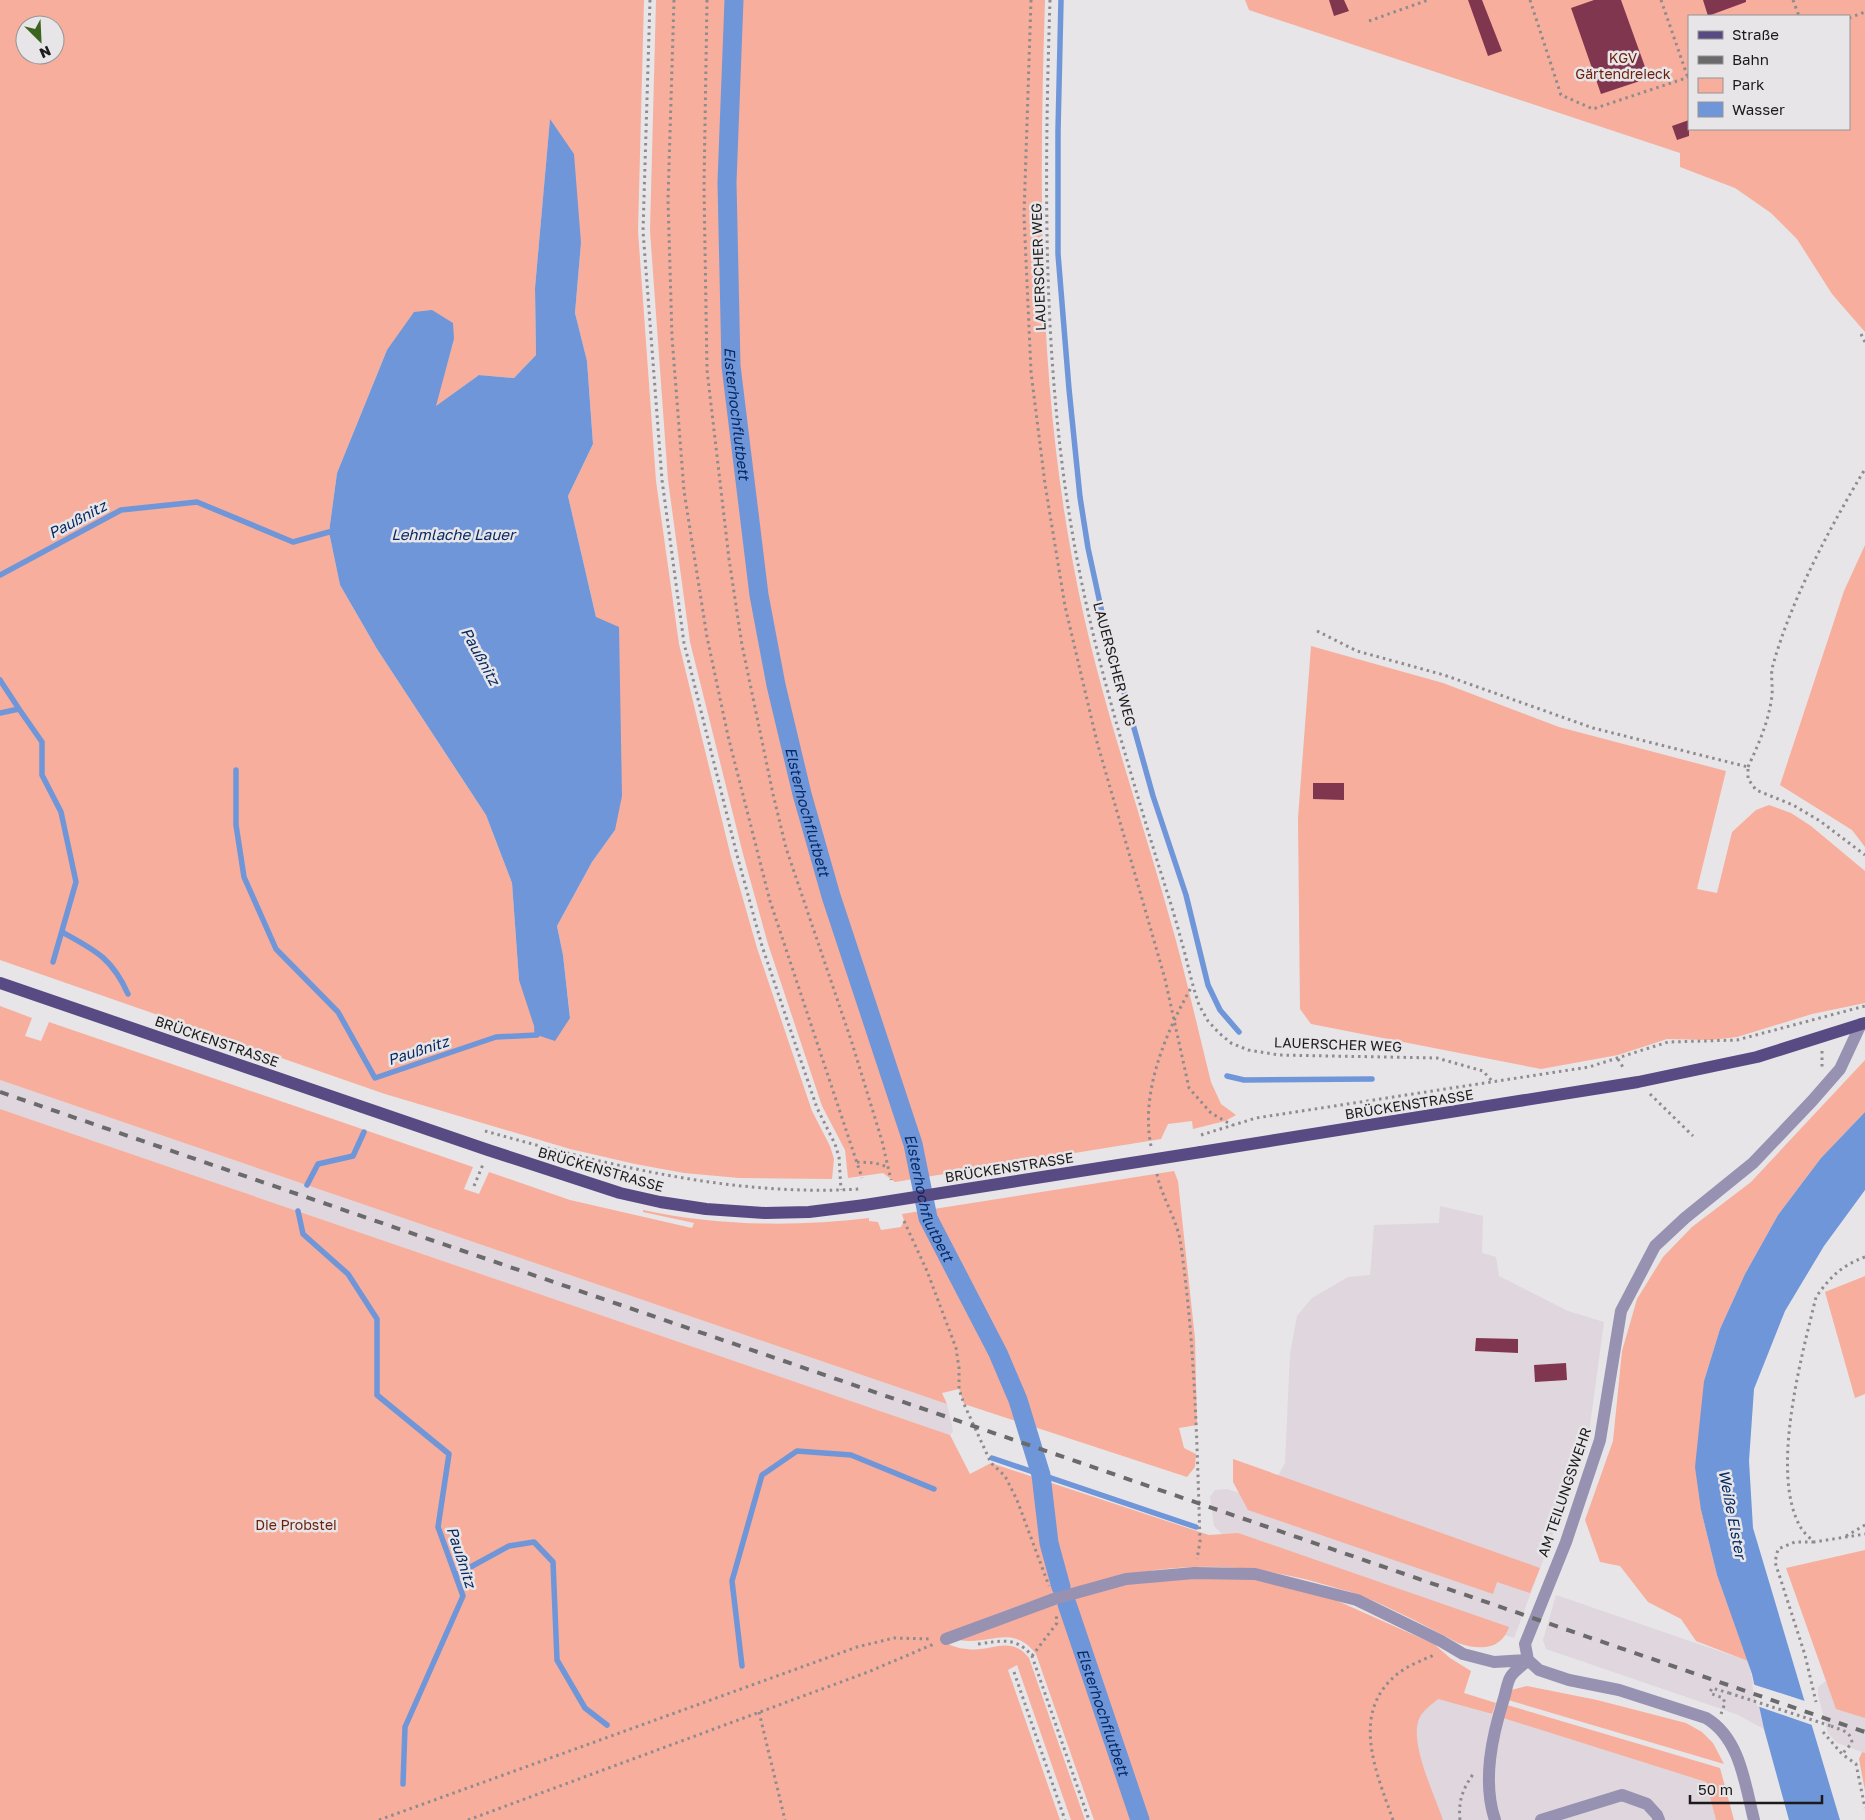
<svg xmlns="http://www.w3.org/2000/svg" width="1865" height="1820" font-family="'Golos Text',sans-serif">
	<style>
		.built { fill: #dfd6de }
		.green { fill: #f7ae9c; fill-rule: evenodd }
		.water { fill: #6f96d8 }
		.pier { fill: #e7e5e7 }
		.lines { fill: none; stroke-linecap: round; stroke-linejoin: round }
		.stream { stroke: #6f96d8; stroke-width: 5.5 }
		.canal { stroke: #6f96d8; stroke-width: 19 }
		.building { fill: #813650 }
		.path { stroke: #8e8c8e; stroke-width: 3; stroke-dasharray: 2.5 4; stroke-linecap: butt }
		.minor { stroke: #9791b2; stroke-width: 12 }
		.major { stroke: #584a83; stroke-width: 12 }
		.rail { stroke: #6b6a6b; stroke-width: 4; stroke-dasharray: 9 9; stroke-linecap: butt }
		.path-bridge { stroke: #8e8c8e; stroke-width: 3; stroke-dasharray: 2.5 4; stroke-linecap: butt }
		.major-bridge { stroke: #584a83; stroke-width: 12 }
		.labels { text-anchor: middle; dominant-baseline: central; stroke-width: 5; stroke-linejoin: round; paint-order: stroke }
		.park-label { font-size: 14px; fill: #6b200f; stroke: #e7e5e7 }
		.street-label { font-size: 14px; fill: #1c1b1c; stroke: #e7e5e7 }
		.water-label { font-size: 15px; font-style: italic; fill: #062963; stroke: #e7e5e7 }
	</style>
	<rect width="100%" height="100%" fill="#e7e5e7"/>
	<path class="built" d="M 0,1080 L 947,1404 L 953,1431 L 950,1435 L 0,1109 Z
		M 1440,1206 L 1483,1216 L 1482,1253 L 1496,1257 L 1499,1276 L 1568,1311 L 1604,1322 L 1588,1440 L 1514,1638 L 1227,1539 L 1214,1526 L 1210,1497 L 1215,1490 L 1227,1489 L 1264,1501 L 1285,1463 L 1290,1354 L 1297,1316 L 1312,1298 L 1348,1277 L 1370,1275 L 1374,1225 L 1439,1223 Z
		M 1556,1595 L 1748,1661 L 1764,1729 L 1736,1714 L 1546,1649 L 1543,1640 Z
		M 1826,1681 L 1865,1694 L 1865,1753 L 1837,1743 L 1828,1733 L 1818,1695 L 1818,1687 Z
		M 1424,1695 L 1498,1716 L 1706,1782 L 1716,1820 L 1430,1820 L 1405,1747 Z"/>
	<path class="green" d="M 0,0 L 644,0 L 638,231 L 656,481 L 679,644 L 731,857 L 757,948 L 812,1111 L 830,1146 L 834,1159 L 832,1179 L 739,1178 L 684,1173 L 635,1164 L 570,1149 L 385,1094 L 0,960 ZM 25,25 L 55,25 L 55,55 L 25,55 ZM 550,120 L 581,243 L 575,313 L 587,361 L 593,444 L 568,496 L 596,617 L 615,830 L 592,862 L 557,926 L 563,955 L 570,1017 L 519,980 L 512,883 L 486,815 L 377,649 L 340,585 L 329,532 L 337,473 L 387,350 L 454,339 L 435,407 L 479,375 L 514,378 L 536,355 L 535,288 Z
		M 656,0 L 1045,0 C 1039,188 1038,377 1073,563 C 1096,690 1141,813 1175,937 C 1188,985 1199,1034 1211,1082 L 1221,1104 L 1236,1115 L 1225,1121 L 1193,1129 L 1192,1121 L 1168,1124 L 1161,1139 L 895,1182 L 883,1173 L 848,1178 L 845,1150 L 822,1106 L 768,944 L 743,854 L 690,642 L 668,480 L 650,231 Z
		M 1245,0 L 1865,0 L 1865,332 L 1832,294 L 1797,239 L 1771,213 L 1735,188 L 1680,167 L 1680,153 L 1249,10 ZM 1689,16 L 1849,16 L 1849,129 L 1689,129 Z
		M 1865,545 L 1865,847 L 1852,830 L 1780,785 L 1844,591 Z
		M 1311,646 L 1443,683 L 1559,727 L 1726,771 L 1697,889 L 1717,893 L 1732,832 L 1756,810 L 1769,805 L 1791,813 L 1811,826 L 1865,871 L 1865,1003 L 1812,1014 L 1737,1037 L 1711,1040 L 1667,1039 L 1618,1055 L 1541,1069 L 1311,1024 L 1300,1009 L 1298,818 Z
		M 0,1006 L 32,1018 L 25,1036 L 41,1041 L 49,1022 L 473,1167 L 464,1189 L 479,1194 L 489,1172 L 570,1200 L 692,1228 L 694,1223 L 643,1212 L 643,1210 C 718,1226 793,1227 869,1218 L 869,1221 L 878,1222 L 881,1230 L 901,1227 L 904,1221 L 902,1214 L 1174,1171 L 1178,1181 L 1195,1339 L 1197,1425 L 1179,1428 L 1184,1448 L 1196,1454 L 1195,1467 L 1187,1477 L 964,1404 L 959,1389 L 942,1393 L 947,1404 L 0,1080 Z
		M 1865,1060 L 1865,1112 L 1821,1158 L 1778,1215 L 1745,1274 L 1720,1329 L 1704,1381 L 1701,1510 L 1717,1575 L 1748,1661 L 1696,1641 L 1681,1619 L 1648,1602 L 1620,1566 L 1600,1562 L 1585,1520 L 1613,1441 L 1622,1351 L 1637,1299 L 1663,1257 L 1692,1227 L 1751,1182 Z
		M 0,1109 L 950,1435 L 970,1474 L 991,1463 L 1209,1535 L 1238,1533 L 1509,1627 C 1501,1651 1478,1650 1458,1643 C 1426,1626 1392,1608 1359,1595 C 1346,1590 1332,1587 1319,1583 C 1177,1543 1075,1584 944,1634 L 947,1644 C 954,1646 960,1649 967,1649 C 991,1653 1010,1634 1029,1658 L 1085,1820 L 1071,1820 L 1017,1665 L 1008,1670 L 1060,1820 L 0,1820 Z
		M 1865,1276 L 1865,1394 L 1855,1398 L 1825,1292 Z
		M 1233,1459 L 1540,1568 L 1530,1593 L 1497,1582 L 1493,1594 L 1248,1510 L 1233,1482 Z
		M 1865,1550 L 1865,1718 L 1836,1709 L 1786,1568 Z
		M 1194,1578 L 1255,1579 L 1331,1598 L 1434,1644 L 1450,1658 L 1471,1671 L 1464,1693 L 1496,1703 L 1492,1714 L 1438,1699 C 1431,1705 1423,1710 1419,1719 C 1409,1743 1435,1796 1443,1820 L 1094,1820 L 1036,1654 C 1012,1623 990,1646 959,1640 L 1052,1605 L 1127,1584 Z
		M 1527,1686 L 1597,1700 L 1686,1723 L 1702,1732 L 1713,1743 L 1724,1764 L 1508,1700 L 1511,1690 Z
		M 1507,1705 L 1720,1768 L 1734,1820 L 1716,1820 L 1706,1782 L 1503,1718 Z
		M 1862,1752 L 1865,1753 L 1865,1791 L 1859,1759 Z"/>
	<path class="water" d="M 550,119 L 574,154 L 581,243 L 575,313 L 587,361 L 593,444 L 568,496 L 596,617 L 619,627 L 622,796 L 615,830 L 592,862 L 557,926 L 563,955 L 570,1018 L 555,1041 L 537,1035 L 519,980 L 512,883 L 486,815 L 377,649 L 340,585 L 329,532 L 337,473 L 387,350 L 414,312 L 432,310 L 453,323 L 454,339 L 436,406 L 479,375 L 514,378 L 536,355 L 535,288 Z
		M 1865,1112 L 1865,1190 L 1824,1246 L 1785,1311 L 1754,1389 L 1749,1461 L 1753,1528 L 1840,1820 L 1789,1820 L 1764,1729 L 1752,1674 L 1717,1575 L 1701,1510 L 1695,1467 L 1704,1381 L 1720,1329 L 1745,1274 L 1778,1215 L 1821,1158 Z"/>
	<path class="pier" d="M 1752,1684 L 1808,1702 L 1815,1726 L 1757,1706 Z"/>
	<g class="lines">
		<path class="stream" d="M 1061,0 L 1058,131 L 1058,254 L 1069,389 L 1080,497 L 1088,548 L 1103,617 L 1153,796 L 1186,895 L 1208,985 L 1220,1010 L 1239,1032
			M 0,575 L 121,510 L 197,502 L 293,542 L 329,532 L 335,534
			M 0,680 L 19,709
			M 0,713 L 19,709 L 42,742 L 42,775 L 61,812 L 76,882 L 53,962
			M 236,770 L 236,825 L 244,877 L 276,949 L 338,1012 L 375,1078 L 496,1037 L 537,1035 L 537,1028
			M 62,932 C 95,950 112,958 128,994
			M 1227,1076 L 1244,1080 L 1372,1079
			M 307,1185 L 318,1164 L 353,1156 L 364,1132
			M 298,1211 L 303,1234 L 348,1274 L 377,1319 L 377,1395 L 449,1454 L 438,1527 L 463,1596 L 405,1727 L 403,1784
			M 992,1458 L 1196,1527
			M 456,1575 L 509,1546 L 534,1542 L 553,1562 L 557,1660 L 585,1708 L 607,1725
			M 742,1666 L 732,1581 L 762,1475 L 797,1451 L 851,1455 L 934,1489"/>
		<g class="canal">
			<path id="s1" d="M 734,0 L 727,182 L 731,366 L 759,595 L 776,685 L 802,794 L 831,896 L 913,1144 L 928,1218 L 998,1353 L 1018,1400 L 1041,1475 L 1049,1543 L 1061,1587"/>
			<path id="s2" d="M 1067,1604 L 1140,1820"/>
		</g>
	</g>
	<path class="building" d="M 1329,0 L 1344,0 L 1349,11 L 1334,16 Z
		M 1468,0 L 1482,0 L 1502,51 L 1488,56 Z
		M 1594,0 L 1621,0 L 1649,78 L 1601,94 L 1571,8 Z
		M 1703,0 L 1746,0 L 1746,2 L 1708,16 Z
		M 1689,120 L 1689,136 L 1677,140 L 1672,126 Z
		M 1313,783 L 1344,783 L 1344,800 L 1313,799 Z
		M 1476,1338 L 1518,1339 L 1518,1353 L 1475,1351 Z
		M 1566,1363 L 1567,1380 L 1535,1382 L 1534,1365 Z"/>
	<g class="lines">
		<path class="path" d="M 650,0 L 643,231 L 662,480 L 684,643 L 737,855 L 762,946 L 817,1108 L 835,1144 L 839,1157 L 841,1190
			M 674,0 L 668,200 L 672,337 L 684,491 L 707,637 L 728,736 L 770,901 L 862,1178
			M 707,0 L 704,187 L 707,370 L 729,559 L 742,645 L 773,794 L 786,848 L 852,1043 L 882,1141 L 891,1180
			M 1031,0 L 1024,215 L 1031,372 L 1045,484 L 1065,606 L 1097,742 L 1165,979 L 1189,1088 L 1211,1113 L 1232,1125
			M 1050,0 C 1044,188 1042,379 1078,564 C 1097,663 1127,761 1156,857 C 1164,883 1173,909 1180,936 C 1187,959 1191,982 1199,1005 L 1208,1021 L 1219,1033 L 1231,1043 L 1248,1050 L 1279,1055 L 1437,1058 L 1483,1071 L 1492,1081
			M 1530,0 L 1561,95 L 1593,109 L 1689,77
			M 1661,0 L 1688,78
			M 1793,0 L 1799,16
			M 1849,18 L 1865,12
			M 1369,21 L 1428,0
			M 1861,334 L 1865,342
			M 1317,631 L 1357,651 L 1444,675 L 1593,728 L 1748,767 L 1748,779 L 1756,790 L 1793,805 L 1820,821 L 1865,855
			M 1748,767 C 1759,743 1769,721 1772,695 C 1773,685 1770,674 1773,665 C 1791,600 1830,527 1865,469
			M 1822,1051 L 1822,1067
			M 1618,1059 L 1624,1069
			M 1650,1094 L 1693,1136
			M 485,1131 C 607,1165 733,1197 860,1189
			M 1201,1135 L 1256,1118 L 1589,1067 L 1668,1042 L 1737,1040 L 1865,1006
			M 1151,1146 C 1140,1092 1166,1032 1192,986
			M 857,1162 L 875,1163 L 888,1167
			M 1157,1174 C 1162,1199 1178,1220 1181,1246 C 1195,1344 1197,1443 1200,1542 L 1197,1559
			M 474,1186 L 484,1162
			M 904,1221 L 927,1271 L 956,1348 L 959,1368 L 959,1389 L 964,1404 L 991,1463 L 1005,1476 L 1017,1500 L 1049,1586
			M 1865,1257 C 1841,1266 1831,1276 1816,1297 C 1802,1355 1769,1474 1801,1528 C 1804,1533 1810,1538 1814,1542 L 1865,1534
			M 1846,1536 L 1865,1525
			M 1814,1542 L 1795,1542 L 1778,1549 L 1775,1562 L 1805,1655 L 1816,1702
			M 978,1644 C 1001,1641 1016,1636 1032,1656 L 1089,1820
			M 1032,1656 L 1057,1623 L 1056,1613
			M 1014,1672 L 1065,1820
			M 759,1712 L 785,1820
			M 1721,1714 L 1725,1703 L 1723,1698 L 1712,1694 L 1710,1692 L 1712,1688 L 1729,1693
			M 1831,1726 C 1841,1730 1851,1731 1852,1743 L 1842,1754
			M 1823,1732 L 1842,1754 L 1856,1764 L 1865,1808
			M 379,1820 L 857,1647 L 894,1638 L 932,1639
			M 468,1820 L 868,1672 L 934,1644
			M 1393,1820 C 1377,1774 1350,1715 1395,1676 C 1406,1666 1423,1660 1436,1654
			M 1460,1820 C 1458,1801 1463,1788 1474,1773"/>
		<path class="minor" d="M 946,1639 L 1054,1599 L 1126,1579 L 1194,1573 L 1255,1574 L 1357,1600 L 1441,1641 L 1463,1654 L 1494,1662 L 1528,1660
			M 1495,1820 C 1482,1781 1492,1736 1504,1698 C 1506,1692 1507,1682 1511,1676 C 1515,1670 1523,1665 1528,1660
			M 1541,1820 L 1622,1795 L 1647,1804 L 1657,1815 L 1659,1820
			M 1754,1820 C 1745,1784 1740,1738 1706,1718 L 1619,1690 L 1569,1680 L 1539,1670 L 1528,1660 L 1525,1644 L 1566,1542 L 1600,1440 L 1621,1311 L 1655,1246 L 1685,1218 L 1753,1163 L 1812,1101 L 1840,1069 L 1861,1024"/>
		<path class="major" d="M 0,983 L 488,1150 L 620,1193 L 660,1202 L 706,1209 L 765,1213 L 809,1212 L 865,1205
			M 1201,1152 L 1638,1082 L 1757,1057 L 1865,1023"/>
		<path class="rail" d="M 0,1092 L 1865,1732"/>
		<path class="path-bridge" d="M 1729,1693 L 1831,1726"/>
		<path class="major-bridge" d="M 865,1205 L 1201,1152"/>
	</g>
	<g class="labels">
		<g class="park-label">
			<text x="1623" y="57">KGV<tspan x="1623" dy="16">Gärtendreieck</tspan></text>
			<text x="296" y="1524">Die Probstei</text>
		</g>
		<g class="street-label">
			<text transform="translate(1038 267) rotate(-92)">LAUERSCHER WEG</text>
			<text transform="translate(1115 664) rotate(75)">LAUERSCHER WEG</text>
			<text transform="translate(217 1041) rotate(19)">BRÜCKENSTRASSE</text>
			<text transform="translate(1338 1044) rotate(2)">LAUERSCHER WEG</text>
			<text transform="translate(1409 1104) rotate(-9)">BRÜCKENSTRASSE</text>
			<text transform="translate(1009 1167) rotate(-9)">BRÜCKENSTRASSE</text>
			<text transform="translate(601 1169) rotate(16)">BRÜCKENSTRASSE</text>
			<text transform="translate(1564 1492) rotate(-71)">AM TEILUNGSWEHR</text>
		</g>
		<g class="water-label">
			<text stroke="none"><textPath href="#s1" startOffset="414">Elsterhochflutbett</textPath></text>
			<text transform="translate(77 519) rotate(-28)">Paußnitz</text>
			<text x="453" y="534">Lehmlache Lauer</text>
			<text transform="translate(481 656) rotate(61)">Paußnitz</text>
			<text stroke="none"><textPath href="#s1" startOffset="819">Elsterhochflutbett</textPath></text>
			<text transform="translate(418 1050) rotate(-18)">Paußnitz</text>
			<text stroke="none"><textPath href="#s1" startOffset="1224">Elsterhochflutbett</textPath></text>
			<text transform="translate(1733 1514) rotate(79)">Weiße Elster</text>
			<text transform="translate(462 1557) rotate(72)">Paußnitz</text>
			<text stroke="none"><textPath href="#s2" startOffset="114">Elsterhochflutbett</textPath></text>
		</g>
	</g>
	<rect x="1688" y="15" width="162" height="115" fill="#e7e5e7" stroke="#969496"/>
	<rect x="1698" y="31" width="25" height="8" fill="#584a83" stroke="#969496"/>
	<text x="1732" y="40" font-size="15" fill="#1c1b1c">Straße</text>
	<rect x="1698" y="56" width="25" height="8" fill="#6b6a6b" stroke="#969496"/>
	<text x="1732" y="65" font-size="15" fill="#1c1b1c">Bahn</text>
	<rect x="1698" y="78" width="25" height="15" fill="#f7ae9c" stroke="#969496"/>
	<text x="1732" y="90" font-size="15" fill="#1c1b1c">Park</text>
	<rect x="1698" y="102" width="25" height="15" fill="#6f96d8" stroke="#969496"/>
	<text x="1732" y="115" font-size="15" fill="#1c1b1c">Wasser</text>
	<g transform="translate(40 40) rotate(156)"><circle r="24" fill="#e7e5e7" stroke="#969496"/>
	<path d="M0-4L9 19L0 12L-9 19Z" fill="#3b641f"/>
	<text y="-8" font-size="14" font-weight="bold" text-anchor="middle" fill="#1c1b1c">N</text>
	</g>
	<path d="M1690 1795v8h132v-8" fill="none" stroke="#1c1b1c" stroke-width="2.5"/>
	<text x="1698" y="1795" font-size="15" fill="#1c1b1c" stroke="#e7e5e7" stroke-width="4" paint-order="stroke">50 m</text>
</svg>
